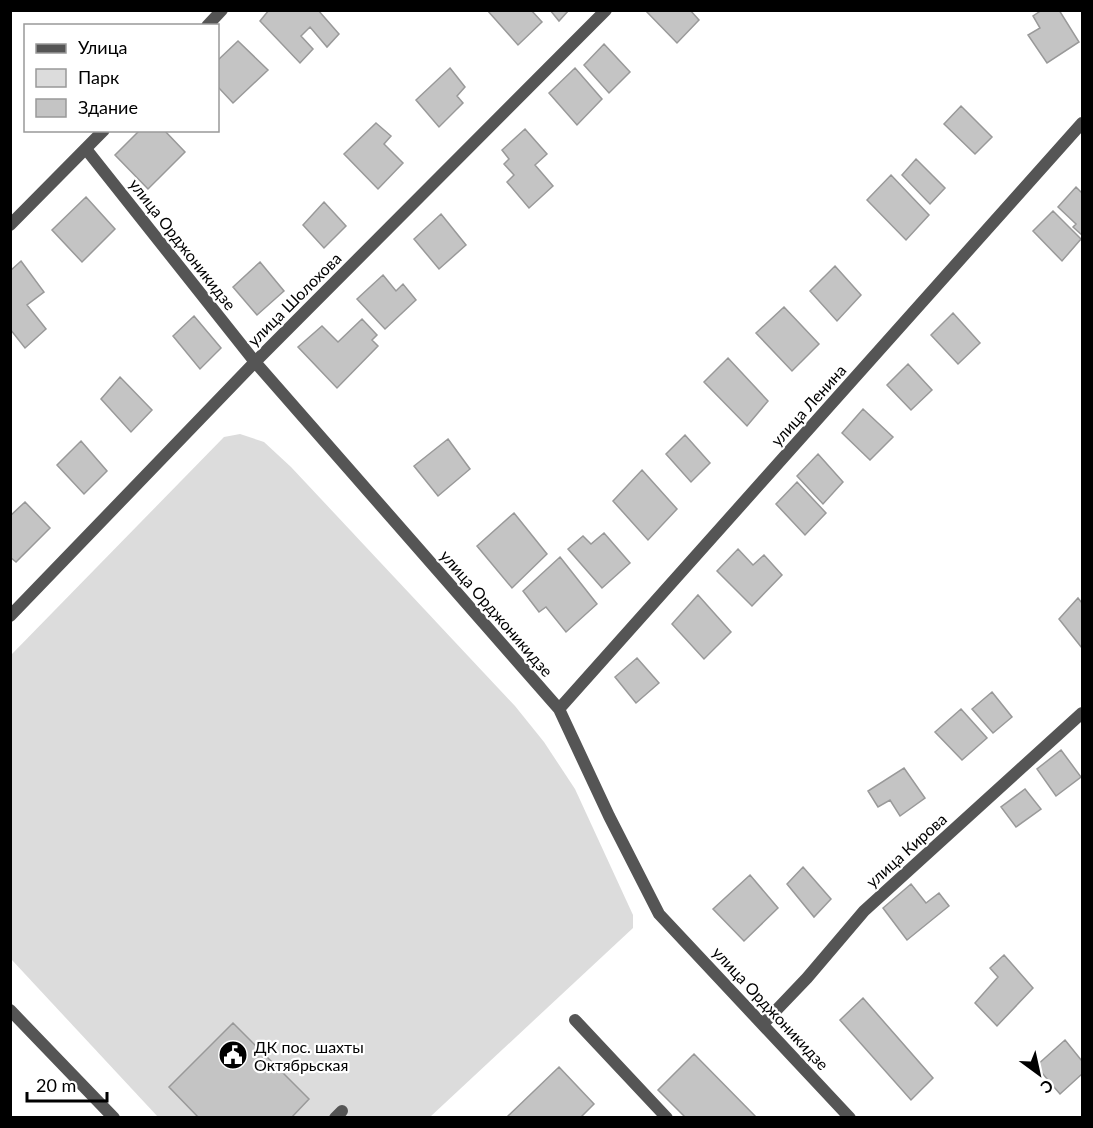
<svg xmlns="http://www.w3.org/2000/svg" width="1093" height="1128" font-family="Lato,sans-serif">
	<style>
		.green { fill: #dcdcdc }
		.building { fill: #c4c4c4; stroke: #999; stroke-width: 1.5 }
		.lines { fill: none; stroke-linecap: round; stroke-linejoin: round }
		.service { stroke: #555; stroke-width: 12 }
		.minor { stroke: #555; stroke-width: 12 }
		.tertiary { stroke: #555; stroke-width: 12 }
		.labels { text-anchor: middle; dominant-baseline: central; stroke-width: 4.5; stroke-linejoin: round; paint-order: stroke }
		.street-label { font-size: 16px; fill: #000; stroke: #fff }
		.poi-label { font-size: 16px; fill: #000; stroke: #fff; text-anchor: start }
	</style>
	<rect width="100%" height="100%" fill="#fff"/>
	<path class="green" d="M 240,434 L 264,442 L 291,467 L 515,706 L 544,742 L 575,789 L 633,915 L 633,928 L 430,1117 L 158,1117 L 11,959 L 11,655 L 224,437 Z"/>
	<path class="building" d="M 269,10 L 318,10 L 339,34 L 327,47 L 310,27 L 301,36 L 313,49 L 300,63 L 260,21 Z
		M 487,10 L 531,10 L 542,22 L 518,45 Z
		M 550,10 L 569,10 L 559,21 Z
		M 645,10 L 690,10 L 699,20 L 677,43 Z
		M 1042,10 L 1059,10 L 1079,42 L 1047,63 L 1028,35 L 1040,28 L 1033,16 Z
		M 238,41 L 268,70 L 233,103 L 218,87 L 218,60 Z
		M 604,44 L 630,72 L 609,93 L 584,65 Z
		M 450,68 L 465,87 L 457,96 L 463,103 L 439,127 L 416,100 Z
		M 575,68 L 602,99 L 577,125 L 549,93 Z
		M 961,106 L 992,137 L 975,154 L 944,124 Z
		M 376,123 L 391,136 L 384,144 L 403,163 L 378,189 L 344,154 Z
		M 525,129 L 547,154 L 535,165 L 553,186 L 529,208 L 507,182 L 514,175 L 504,164 L 509,159 L 502,150 Z
		M 140,130 L 164,130 L 185,152 L 148,189 L 115,155 Z
		M 916,159 L 945,188 L 930,204 L 902,175 Z
		M 891,175 L 929,215 L 906,240 L 867,200 Z
		M 1076,187 L 1082,193 L 1082,235 L 1073,227 L 1076,224 L 1058,207 Z
		M 86,197 L 115,229 L 82,262 L 52,230 Z
		M 324,202 L 346,226 L 324,248 L 303,225 Z
		M 1053,211 L 1081,239 L 1062,261 L 1033,231 Z
		M 441,214 L 466,245 L 439,269 L 414,239 Z
		M 21,261 L 44,292 L 27,305 L 46,329 L 25,348 L 10,329 L 10,271 Z
		M 260,262 L 284,291 L 257,315 L 233,287 Z
		M 835,266 L 861,295 L 837,321 L 810,291 Z
		M 383,275 L 396,291 L 403,284 L 416,300 L 385,329 L 357,299 Z
		M 784,307 L 819,344 L 792,371 L 756,333 Z
		M 953,313 L 980,343 L 958,364 L 931,335 Z
		M 194,316 L 221,348 L 200,369 L 173,336 Z
		M 362,319 L 377,335 L 372,340 L 378,346 L 337,388 L 298,347 L 322,326 L 338,342 Z
		M 728,358 L 768,401 L 747,426 L 704,382 Z
		M 908,364 L 932,390 L 911,410 L 887,385 Z
		M 120,377 L 152,410 L 131,432 L 101,399 Z
		M 863,409 L 893,437 L 870,460 L 842,433 Z
		M 685,435 L 710,463 L 691,482 L 666,454 Z
		M 448,439 L 470,469 L 438,496 L 414,466 Z
		M 81,441 L 107,471 L 84,494 L 57,465 Z
		M 818,454 L 843,482 L 823,504 L 797,476 Z
		M 642,470 L 677,509 L 648,540 L 613,501 Z
		M 797,482 L 826,513 L 805,535 L 776,504 Z
		M 25,502 L 50,528 L 16,562 L 10,557 L 10,516 Z
		M 514,513 L 547,554 L 512,588 L 477,546 Z
		M 604,533 L 630,563 L 602,588 L 568,549 L 583,536 L 591,544 Z
		M 738,549 L 753,565 L 764,555 L 782,575 L 752,606 L 717,571 Z
		M 560,557 L 597,604 L 566,632 L 546,607 L 539,612 L 523,591 Z
		M 698,595 L 731,632 L 704,659 L 672,624 Z
		M 1078,598 L 1082,603 L 1082,648 L 1059,619 Z
		M 637,658 L 659,683 L 636,703 L 615,677 Z
		M 992,692 L 1012,717 L 993,733 L 972,709 Z
		M 961,709 L 987,738 L 962,760 L 935,732 Z
		M 1061,750 L 1081,777 L 1056,796 L 1037,769 Z
		M 904,768 L 925,798 L 900,816 L 890,800 L 878,807 L 868,791 Z
		M 1025,789 L 1041,809 L 1016,827 L 1001,807 Z
		M 803,867 L 831,899 L 814,917 L 787,884 Z
		M 750,875 L 778,908 L 744,941 L 713,909 Z
		M 911,884 L 926,903 L 939,893 L 949,906 L 907,940 L 883,908 Z
		M 1004,955 L 1033,988 L 997,1026 L 975,1003 L 998,977 L 990,968 Z
		M 863,998 L 933,1078 L 911,1100 L 840,1020 Z
		M 233,1023 L 309,1099 L 291,1118 L 199,1118 L 169,1087 Z
		M 1065,1040 L 1082,1061 L 1082,1074 L 1060,1094 L 1036,1066 Z
		M 694,1054 L 757,1118 L 686,1118 L 658,1090 Z
		M 559,1067 L 594,1104 L 580,1118 L 506,1118 Z"/>
	<g class="lines">
		<path class="service" d="M 575,1020 L 667,1118
			M 335,1118 L 342,1111"/>
		<path class="minor" d="M 86,149 L 255,362 L 559,709 L 609,816 L 659,914 L 850,1118
			M 10,616 L 255,362 L 606,10
			M 559,709 L 1082,123
			M 764,1023 L 807,978 L 864,911 L 1082,713"/>
		<path class="tertiary" d="M 207,26 L 222,10
			M 10,225 L 104,130
			M 10,1010 L 114,1118"/>
	</g>
	<defs>
		<g id="civic-disc" transform="scale(1.5)"><circle r="9.5" fill="#000" stroke="#fff"/><path d="M-.6-6.5H3V-4.5H.6V-3L4-1V1h2V6H-6V1h2V-1L-.6-3ZM-1.2 2.5V6h2.4V2.5Z" fill="#fff"/></g>
	</defs>
	<g fill-rule="evenodd">
		<use href="#civic-disc" x="233" y="1055"/>
	</g>
	<g class="labels">
		<g class="street-label">
			<text transform="translate(183 244) rotate(52)">улица Орджоникидзе</text>
			<text transform="translate(294 299) rotate(-45)">улица Шолохова</text>
			<text transform="translate(808 405) rotate(-48)">улица Ленина</text>
			<text transform="translate(497 613) rotate(49)">улица Орджоникидзе</text>
			<text transform="translate(906 850) rotate(-42)">улица Кирова</text>
			<text transform="translate(771 1008) rotate(47)">улица Орджоникидзе</text>
		</g>
		<g class="poi-label">
			<text x="254" y="1046">ДК пос. шахты<tspan x="254" dy="18">Октябрьская</tspan></text>
		</g>
	</g>
	<rect width="1093" height="1128" fill="none" stroke="#000000" stroke-width="24"/>
	<rect x="24" y="24" width="195" height="108" fill="#ffffff" stroke="#999999" stroke-width="1.5"/>
	<rect x="36" y="44" width="30" height="9" fill="#555555" stroke="#999999" stroke-width="1.5"/>
	<text x="78" y="54" font-size="18" fill="#000000">Улица</text>
	<rect x="36" y="69" width="30" height="18" fill="#dcdcdc" stroke="#999999" stroke-width="1.5"/>
	<text x="78" y="84" font-size="18" fill="#000000">Парк</text>
	<rect x="36" y="99" width="30" height="18" fill="#c4c4c4" stroke="#999999" stroke-width="1.5"/>
	<text x="78" y="114" font-size="18" fill="#000000">Здание</text>
	<g transform="translate(1039 1074) rotate(147)" stroke="#ffffff" stroke-width="4.5" paint-order="stroke">
	<path d="M0-4.5L10 22L0 15L-10 22Z" fill="#000000"/>
	<text y="-9" font-size="16" font-weight="bold" text-anchor="middle" fill="#000000">С</text>
	</g>
	<path d="M27 1092v9h80v-9" fill="none" stroke="#000000" stroke-width="3"/>
	<text x="36" y="1092" font-size="18" fill="#000000" stroke="#ffffff" stroke-width="4.5" paint-order="stroke">20 m</text>
</svg>
